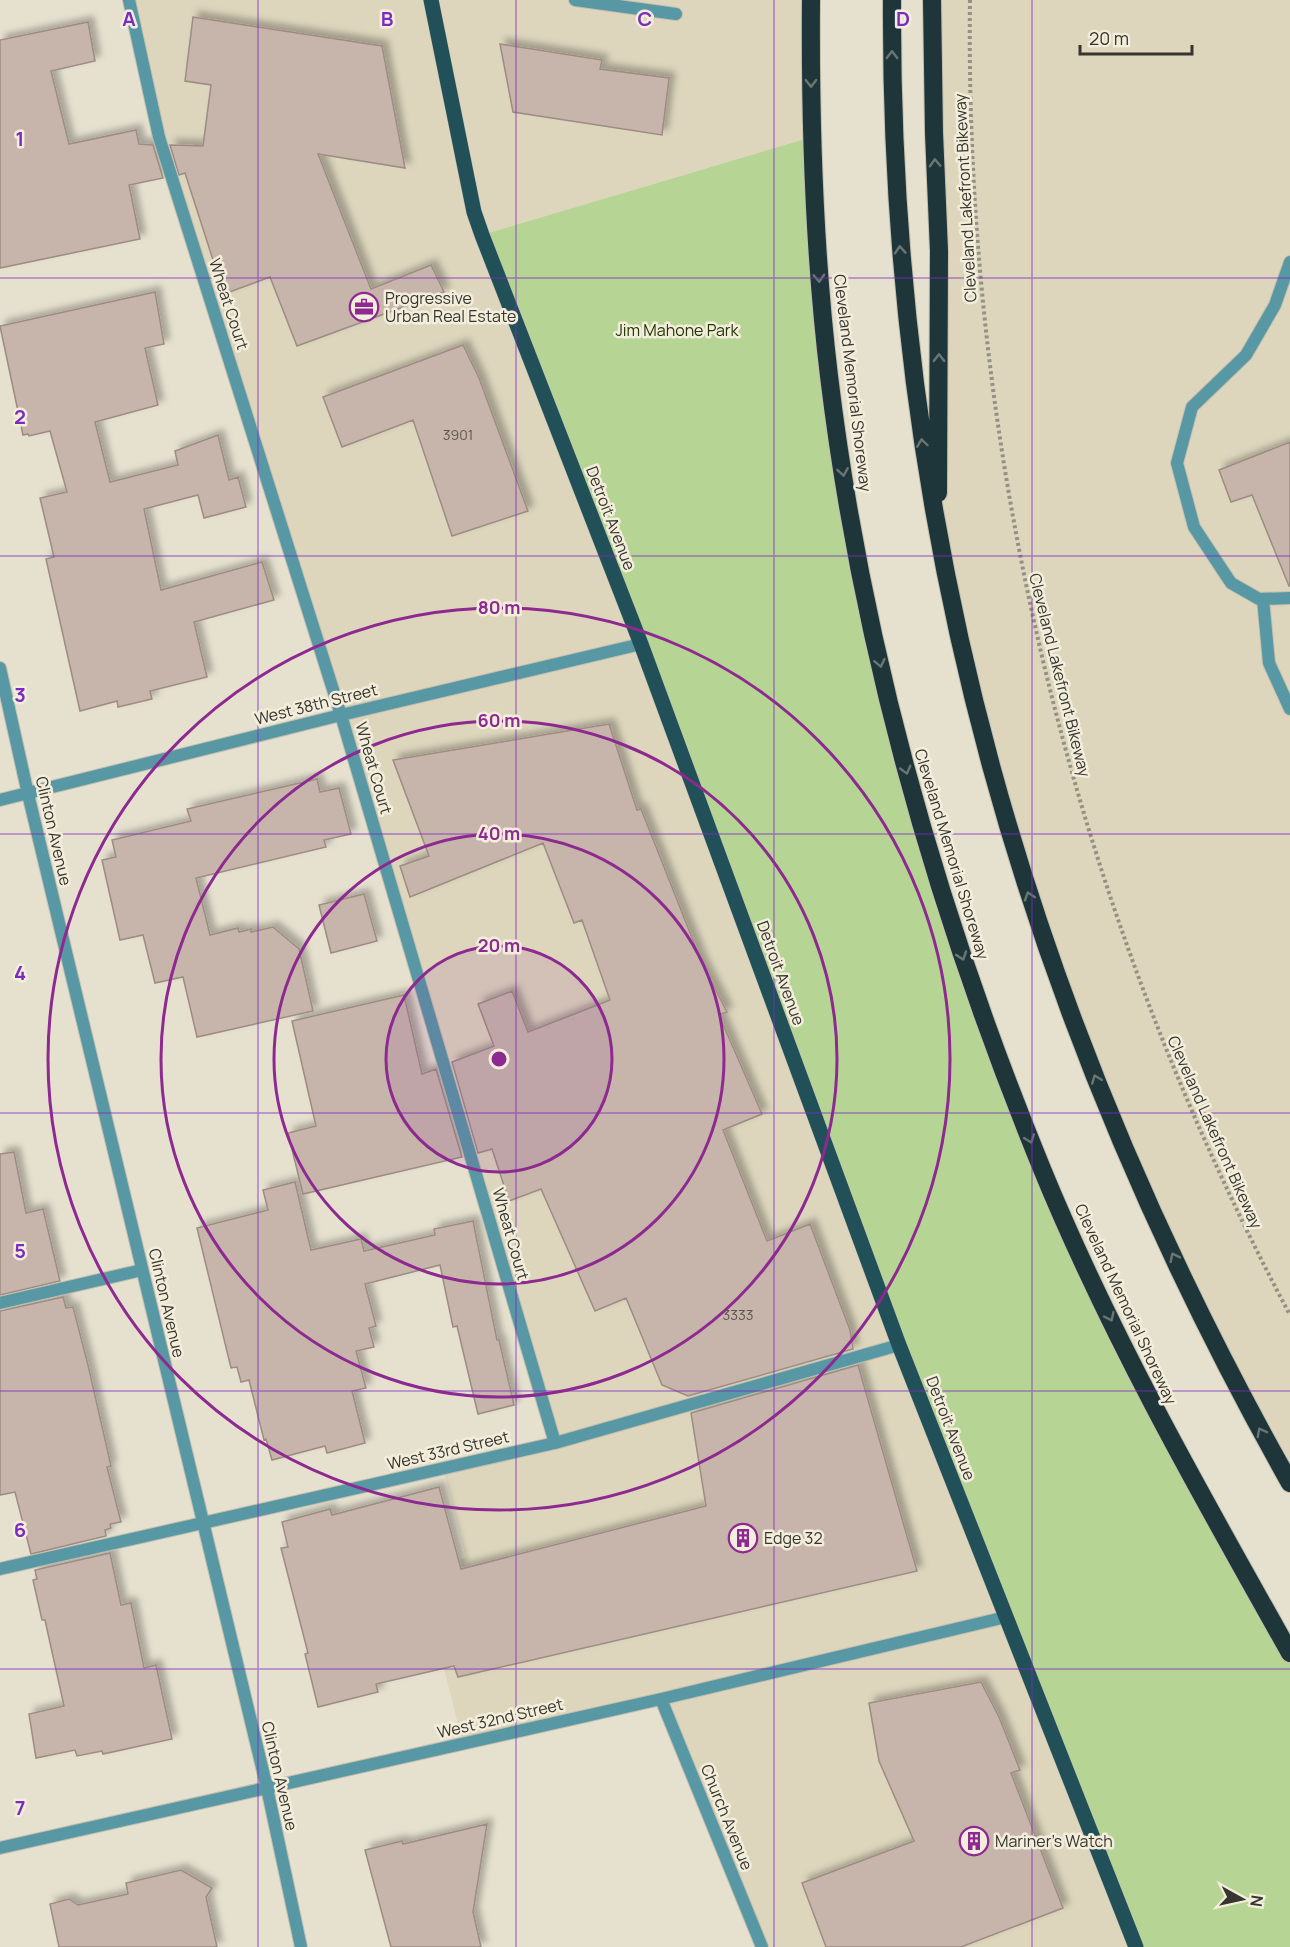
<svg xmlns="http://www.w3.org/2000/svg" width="1290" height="1947" font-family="Manrope,sans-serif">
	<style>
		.built { fill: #ddd6bd }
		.green { fill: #b6d594 }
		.building { fill: #c7b5ab; stroke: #9d8c83; stroke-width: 1.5; filter: url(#shadow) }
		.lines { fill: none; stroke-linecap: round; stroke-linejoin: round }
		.service-casing { stroke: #c3bfaf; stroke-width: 14 }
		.minor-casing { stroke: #c3bfaf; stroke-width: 14 }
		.primary-casing { stroke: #c3bfaf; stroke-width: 16 }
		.motorway-casing { stroke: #c3bfaf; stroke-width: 20 }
		.path { stroke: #949083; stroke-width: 4; stroke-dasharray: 3 3; stroke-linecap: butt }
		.service { stroke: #5798a4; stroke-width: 12 }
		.minor { stroke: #5798a4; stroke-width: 12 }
		.primary { stroke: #215058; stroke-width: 15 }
		.motorway { stroke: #1e353a; stroke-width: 18 }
		.oneway { stroke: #697673 }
		.grid { fill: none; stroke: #7b2cbf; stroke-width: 1.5; stroke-opacity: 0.55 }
		.ring { fill: none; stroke: #8d2990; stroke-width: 3 }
		.labels { text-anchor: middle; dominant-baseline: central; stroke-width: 5; stroke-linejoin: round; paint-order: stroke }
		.number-label { font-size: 14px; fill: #5b554d }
		.street-label { font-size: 16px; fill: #37352e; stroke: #f3eedc }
		.poi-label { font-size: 16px; fill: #37352e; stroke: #f3eedc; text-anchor: start }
		.park-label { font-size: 16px; fill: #233605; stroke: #f3eedc }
		.grid-label { font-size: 20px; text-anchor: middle; font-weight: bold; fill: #7b2cbf; stroke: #f3eedc; stroke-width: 5; stroke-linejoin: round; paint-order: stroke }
		.centre { fill: #8d2990; stroke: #f3eedc; stroke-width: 3 }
		.ring-label { font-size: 18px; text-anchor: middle; font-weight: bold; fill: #8d2990; stroke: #f3eedc; stroke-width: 5; stroke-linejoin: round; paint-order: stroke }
	</style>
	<defs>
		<filter id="shadow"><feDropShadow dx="5.5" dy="-5.5" stdDeviation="3" flood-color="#0004"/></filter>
	</defs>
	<rect width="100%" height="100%" fill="#e6e1cf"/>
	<path class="built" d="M 129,0 L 807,0 L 812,137 L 483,235 L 1136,1947 L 762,1947 L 661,1699 L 463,1744 L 419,1570 L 466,1558 L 443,1468 L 555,1443 L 341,715 L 159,137 Z
		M 932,0 L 1290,0 L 1290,1483 L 1262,1433 L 1065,1000 L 938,542 Z"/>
	<path class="green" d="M 812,137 L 820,293 L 891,713 L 1043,1173 L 1290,1653 L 1290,1947 L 1136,1947 L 482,235 Z"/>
	<path class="building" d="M 193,17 L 382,46 L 405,168 L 318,154 L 371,289 L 431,265 L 444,292 L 297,346 L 270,277 L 224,294 L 185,173 L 179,175 L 170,145 L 203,146 L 211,85 L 185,81 Z
		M 88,22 L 95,61 L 51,71 L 69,144 L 136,130 L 139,144 L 153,145 L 163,178 L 129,185 L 140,239 L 0,268 L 0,40 Z
		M 500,44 L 602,60 L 600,69 L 669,78 L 662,135 L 513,112 Z
		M 155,292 L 164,344 L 145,348 L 158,405 L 95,422 L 110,482 L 178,465 L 175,451 L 218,435 L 229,480 L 238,477 L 246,507 L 204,518 L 198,495 L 144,509 L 161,590 L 262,562 L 274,600 L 194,622 L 207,677 L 150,691 L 152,699 L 118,707 L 117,701 L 80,711 L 46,559 L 54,557 L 40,498 L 67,492 L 50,431 L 29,436 L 28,434 L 23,435 L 0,326 Z
		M 463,345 L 479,378 L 528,511 L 452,536 L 413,420 L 342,447 L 323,397 Z
		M 1290,442 L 1290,586 L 1289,586 L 1252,495 L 1231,502 L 1219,470 Z
		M 609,724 L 637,810 L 641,809 L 702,963 L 727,1012 L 719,1015 L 762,1114 L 723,1130 L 767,1241 L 810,1224 L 850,1330 L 853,1349 L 688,1396 L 662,1385 L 626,1298 L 595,1311 L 541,1189 L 509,1201 L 492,1149 L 478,1153 L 452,1062 L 494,1046 L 478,1004 L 512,991 L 528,1032 L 610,1000 L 582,920 L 574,923 L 543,843 L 410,897 L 400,866 L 429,856 L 393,760 Z
		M 317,779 L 320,792 L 339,788 L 351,834 L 324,840 L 326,847 L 196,878 L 210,935 L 238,928 L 239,932 L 251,929 L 251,932 L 273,927 L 299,949 L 313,1011 L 197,1037 L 183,977 L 155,983 L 143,935 L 120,940 L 102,860 L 116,857 L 112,840 L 191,821 L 187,809 Z
		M 364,894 L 377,941 L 331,953 L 319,905 Z
		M 404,995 L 422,1074 L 436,1069 L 462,1157 L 303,1194 L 288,1133 L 316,1126 L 292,1021 Z
		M 14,1152 L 26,1213 L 43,1209 L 60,1281 L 0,1295 L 0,1154 Z
		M 295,1182 L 311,1250 L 361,1239 L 364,1251 L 435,1235 L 434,1229 L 473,1221 L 497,1340 L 499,1340 L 514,1405 L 478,1414 L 457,1326 L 453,1327 L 440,1265 L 365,1284 L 376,1326 L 369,1328 L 374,1347 L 356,1351 L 366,1388 L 352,1391 L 365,1443 L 327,1453 L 325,1446 L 272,1460 L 266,1439 L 264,1440 L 249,1380 L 241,1382 L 237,1367 L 231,1368 L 197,1228 L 268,1210 L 263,1190 Z
		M 63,1297 L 66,1308 L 73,1307 L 88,1365 L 111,1466 L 107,1467 L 121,1522 L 110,1524 L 111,1528 L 105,1530 L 106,1536 L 31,1554 L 15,1492 L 0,1495 L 0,1311 Z
		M 858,1365 L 917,1571 L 458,1677 L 454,1666 L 376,1684 L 378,1692 L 318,1707 L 305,1654 L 308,1653 L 281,1548 L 288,1547 L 282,1522 L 330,1509 L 332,1515 L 439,1487 L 461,1569 L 706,1506 L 691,1413 Z
		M 110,1553 L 121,1605 L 131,1603 L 144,1668 L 156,1665 L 172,1739 L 103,1754 L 102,1751 L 77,1756 L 75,1750 L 36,1758 L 29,1714 L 64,1706 L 45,1620 L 42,1620 L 33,1580 L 37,1579 L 35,1570 Z
		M 981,1682 L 999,1717 L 1020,1770 L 1011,1773 L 1063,1908 L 961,1947 L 826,1947 L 802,1883 L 914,1841 L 879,1761 L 869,1703 Z
		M 487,1824 L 473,1912 L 481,1947 L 391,1947 L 365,1850 L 402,1841 L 403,1844 Z
		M 181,1870 L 212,1888 L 206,1897 L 217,1947 L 59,1947 L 50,1904 L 69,1899 L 78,1905 L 128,1894 L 126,1883 Z"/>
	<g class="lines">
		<g class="service-casing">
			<path id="service" d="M 129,0 L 159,137 L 341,715 L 555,1443
				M 575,0 L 676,14
				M 1290,262 L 1275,305 L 1246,355 L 1192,407 L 1177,463 L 1194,527 L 1231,583 L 1259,599 L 1290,598
				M 1263,599 L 1269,663 L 1290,709
				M 0,1303 L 142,1270
				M 0,1569 L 555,1443 L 899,1345"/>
		</g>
		<g class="minor-casing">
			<path id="minor" d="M 0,668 L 28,794 L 267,1788 L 301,1947
				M 0,800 L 341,715 L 641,644
				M 661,1699 L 762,1947
				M 0,1848 L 661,1699 L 1006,1617"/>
		</g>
		<g class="primary-casing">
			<path id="primary" d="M 431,0 L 474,212 L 482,235 L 641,644 L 899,1345 L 1136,1947"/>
		</g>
		<g class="motorway-casing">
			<path id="motorway" d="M 811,0 C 810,125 814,252 829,376 C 862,650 938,915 1042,1169 C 1111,1337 1201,1495 1290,1653
				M 892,0 C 889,535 1028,1018 1290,1483
				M 932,0 L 934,133 L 939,251 L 938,493"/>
		</g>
		<path class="path" d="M 970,0 C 964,458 1075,911 1290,1315"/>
		<use href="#service" class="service"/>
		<use href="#minor" class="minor"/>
		<use href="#primary" class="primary"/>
		<use href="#motorway" class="motorway"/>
	</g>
	<defs><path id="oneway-chevron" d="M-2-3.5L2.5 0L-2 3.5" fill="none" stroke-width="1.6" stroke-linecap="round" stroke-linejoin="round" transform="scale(1.5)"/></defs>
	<g class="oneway">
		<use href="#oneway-chevron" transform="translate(892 55) rotate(-90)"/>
		<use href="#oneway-chevron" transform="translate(811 83) rotate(89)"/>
		<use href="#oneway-chevron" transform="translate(935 163) rotate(-92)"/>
		<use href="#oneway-chevron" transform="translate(900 250) rotate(-94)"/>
		<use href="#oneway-chevron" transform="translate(819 278) rotate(87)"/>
		<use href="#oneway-chevron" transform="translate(939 358) rotate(-90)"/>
		<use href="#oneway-chevron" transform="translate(922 443) rotate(-98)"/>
		<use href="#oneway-chevron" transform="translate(843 472) rotate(81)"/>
		<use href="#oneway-chevron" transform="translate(880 663) rotate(78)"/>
		<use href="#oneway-chevron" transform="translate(906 770) rotate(75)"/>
		<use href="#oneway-chevron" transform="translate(1029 896) rotate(-108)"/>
		<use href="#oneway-chevron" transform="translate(962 956) rotate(71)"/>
		<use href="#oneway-chevron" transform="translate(1096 1079) rotate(-111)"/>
		<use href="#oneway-chevron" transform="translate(1030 1139) rotate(69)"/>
		<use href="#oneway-chevron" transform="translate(1174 1257) rotate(-116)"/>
		<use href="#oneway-chevron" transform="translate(1110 1317) rotate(65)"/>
		<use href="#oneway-chevron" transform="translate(1261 1432) rotate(-118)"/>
	</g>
	<path class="grid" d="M 258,0 L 258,1947M 516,0 L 516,1947M 774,0 L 774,1947M 1032,0 L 1032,1947M 0,278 L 1290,278M 0,556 L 1290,556M 0,834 L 1290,834M 0,1113 L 1290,1113M 0,1391 L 1290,1391M 0,1669 L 1290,1669"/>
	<circle cx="499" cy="1059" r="113" fill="#8d2990" fill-opacity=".12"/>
	<g class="ring">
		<circle cx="499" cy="1059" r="113"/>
		<circle cx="499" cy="1059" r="225"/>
		<circle cx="499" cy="1059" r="338"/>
		<circle cx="499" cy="1059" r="451"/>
	</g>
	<defs>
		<g id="office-ring" transform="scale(1.5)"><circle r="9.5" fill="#f3eedc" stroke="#8d2990" stroke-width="1.5"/><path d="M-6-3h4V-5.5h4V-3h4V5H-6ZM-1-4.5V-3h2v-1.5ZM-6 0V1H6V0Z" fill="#8d2990"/></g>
		<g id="building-ring" transform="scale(1.5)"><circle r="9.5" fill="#f3eedc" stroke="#8d2990" stroke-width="1.5"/><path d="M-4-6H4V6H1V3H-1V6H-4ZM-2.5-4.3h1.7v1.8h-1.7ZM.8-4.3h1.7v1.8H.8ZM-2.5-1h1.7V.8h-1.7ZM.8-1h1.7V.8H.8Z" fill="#8d2990"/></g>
	</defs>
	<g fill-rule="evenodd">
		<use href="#office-ring" x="364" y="307"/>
		<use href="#building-ring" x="743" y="1538"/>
		<use href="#building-ring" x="974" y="1841"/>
	</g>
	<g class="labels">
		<g class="number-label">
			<text x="458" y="434">3901</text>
			<text x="738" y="1314">3333</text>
		</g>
		<g class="street-label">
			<text transform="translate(965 198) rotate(-93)">Cleveland Lakefront Bikeway</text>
			<text transform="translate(229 304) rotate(72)">Wheat Court</text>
			<text transform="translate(853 383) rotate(83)">Cleveland Memorial Shoreway</text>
			<text transform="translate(611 518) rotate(69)">Detroit Avenue</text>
			<text transform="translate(1060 675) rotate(76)">Cleveland Lakefront Bikeway</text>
			<text transform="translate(316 704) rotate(-14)">West 38th Street</text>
			<text transform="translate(374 768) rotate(74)">Wheat Court</text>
			<text transform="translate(54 831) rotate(77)">Clinton Avenue</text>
			<text transform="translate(952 854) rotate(73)">Cleveland Memorial Shoreway</text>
			<text transform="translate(781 973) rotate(70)">Detroit Avenue</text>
			<text transform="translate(1215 1132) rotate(66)">Cleveland Lakefront Bikeway</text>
			<text transform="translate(511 1234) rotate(74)">Wheat Court</text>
			<text transform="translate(167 1303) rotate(77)">Clinton Avenue</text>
			<text transform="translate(1126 1304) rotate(65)">Cleveland Memorial Shoreway</text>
			<text transform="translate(951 1428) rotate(69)">Detroit Avenue</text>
			<text transform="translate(448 1450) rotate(-13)">West 33rd Street</text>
			<text transform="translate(500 1718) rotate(-13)">West 32nd Street</text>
			<text transform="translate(280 1776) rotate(77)">Clinton Avenue</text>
			<text transform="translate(727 1817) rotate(68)">Church Avenue</text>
		</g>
		<g class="poi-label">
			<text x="385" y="298">Progressive<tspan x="385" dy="18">Urban Real Estate</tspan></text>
			<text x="764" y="1538">Edge 32</text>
			<text x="995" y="1841">Mariner's Watch</text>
		</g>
		<g class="park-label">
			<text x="677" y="330">Jim Mahone Park</text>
		</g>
	</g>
	<g class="grid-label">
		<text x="129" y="26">A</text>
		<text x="387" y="26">B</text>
		<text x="645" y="26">C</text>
		<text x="903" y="26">D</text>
		<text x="20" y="146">1</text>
		<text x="20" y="424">2</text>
		<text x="20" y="702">3</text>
		<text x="20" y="980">4</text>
		<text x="20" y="1258">5</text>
		<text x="20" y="1537">6</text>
		<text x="20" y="1815">7</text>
	</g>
	<circle cx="499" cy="1059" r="9" class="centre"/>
	<g class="ring-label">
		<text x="499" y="614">80 m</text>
		<text x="499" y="727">60 m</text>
		<text x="499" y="840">40 m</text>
		<text x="499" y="952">20 m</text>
	</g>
	<g transform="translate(1242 1899) rotate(98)" stroke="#f3eedc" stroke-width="4.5" paint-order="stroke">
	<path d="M0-4.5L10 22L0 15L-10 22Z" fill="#37352e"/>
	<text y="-9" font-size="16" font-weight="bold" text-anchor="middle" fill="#37352e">N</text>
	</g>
	<path d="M1080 45v9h112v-9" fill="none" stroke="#37352e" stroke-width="3"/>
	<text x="1089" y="45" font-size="18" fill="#37352e" stroke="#f3eedc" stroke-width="4.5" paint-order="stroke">20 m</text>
</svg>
